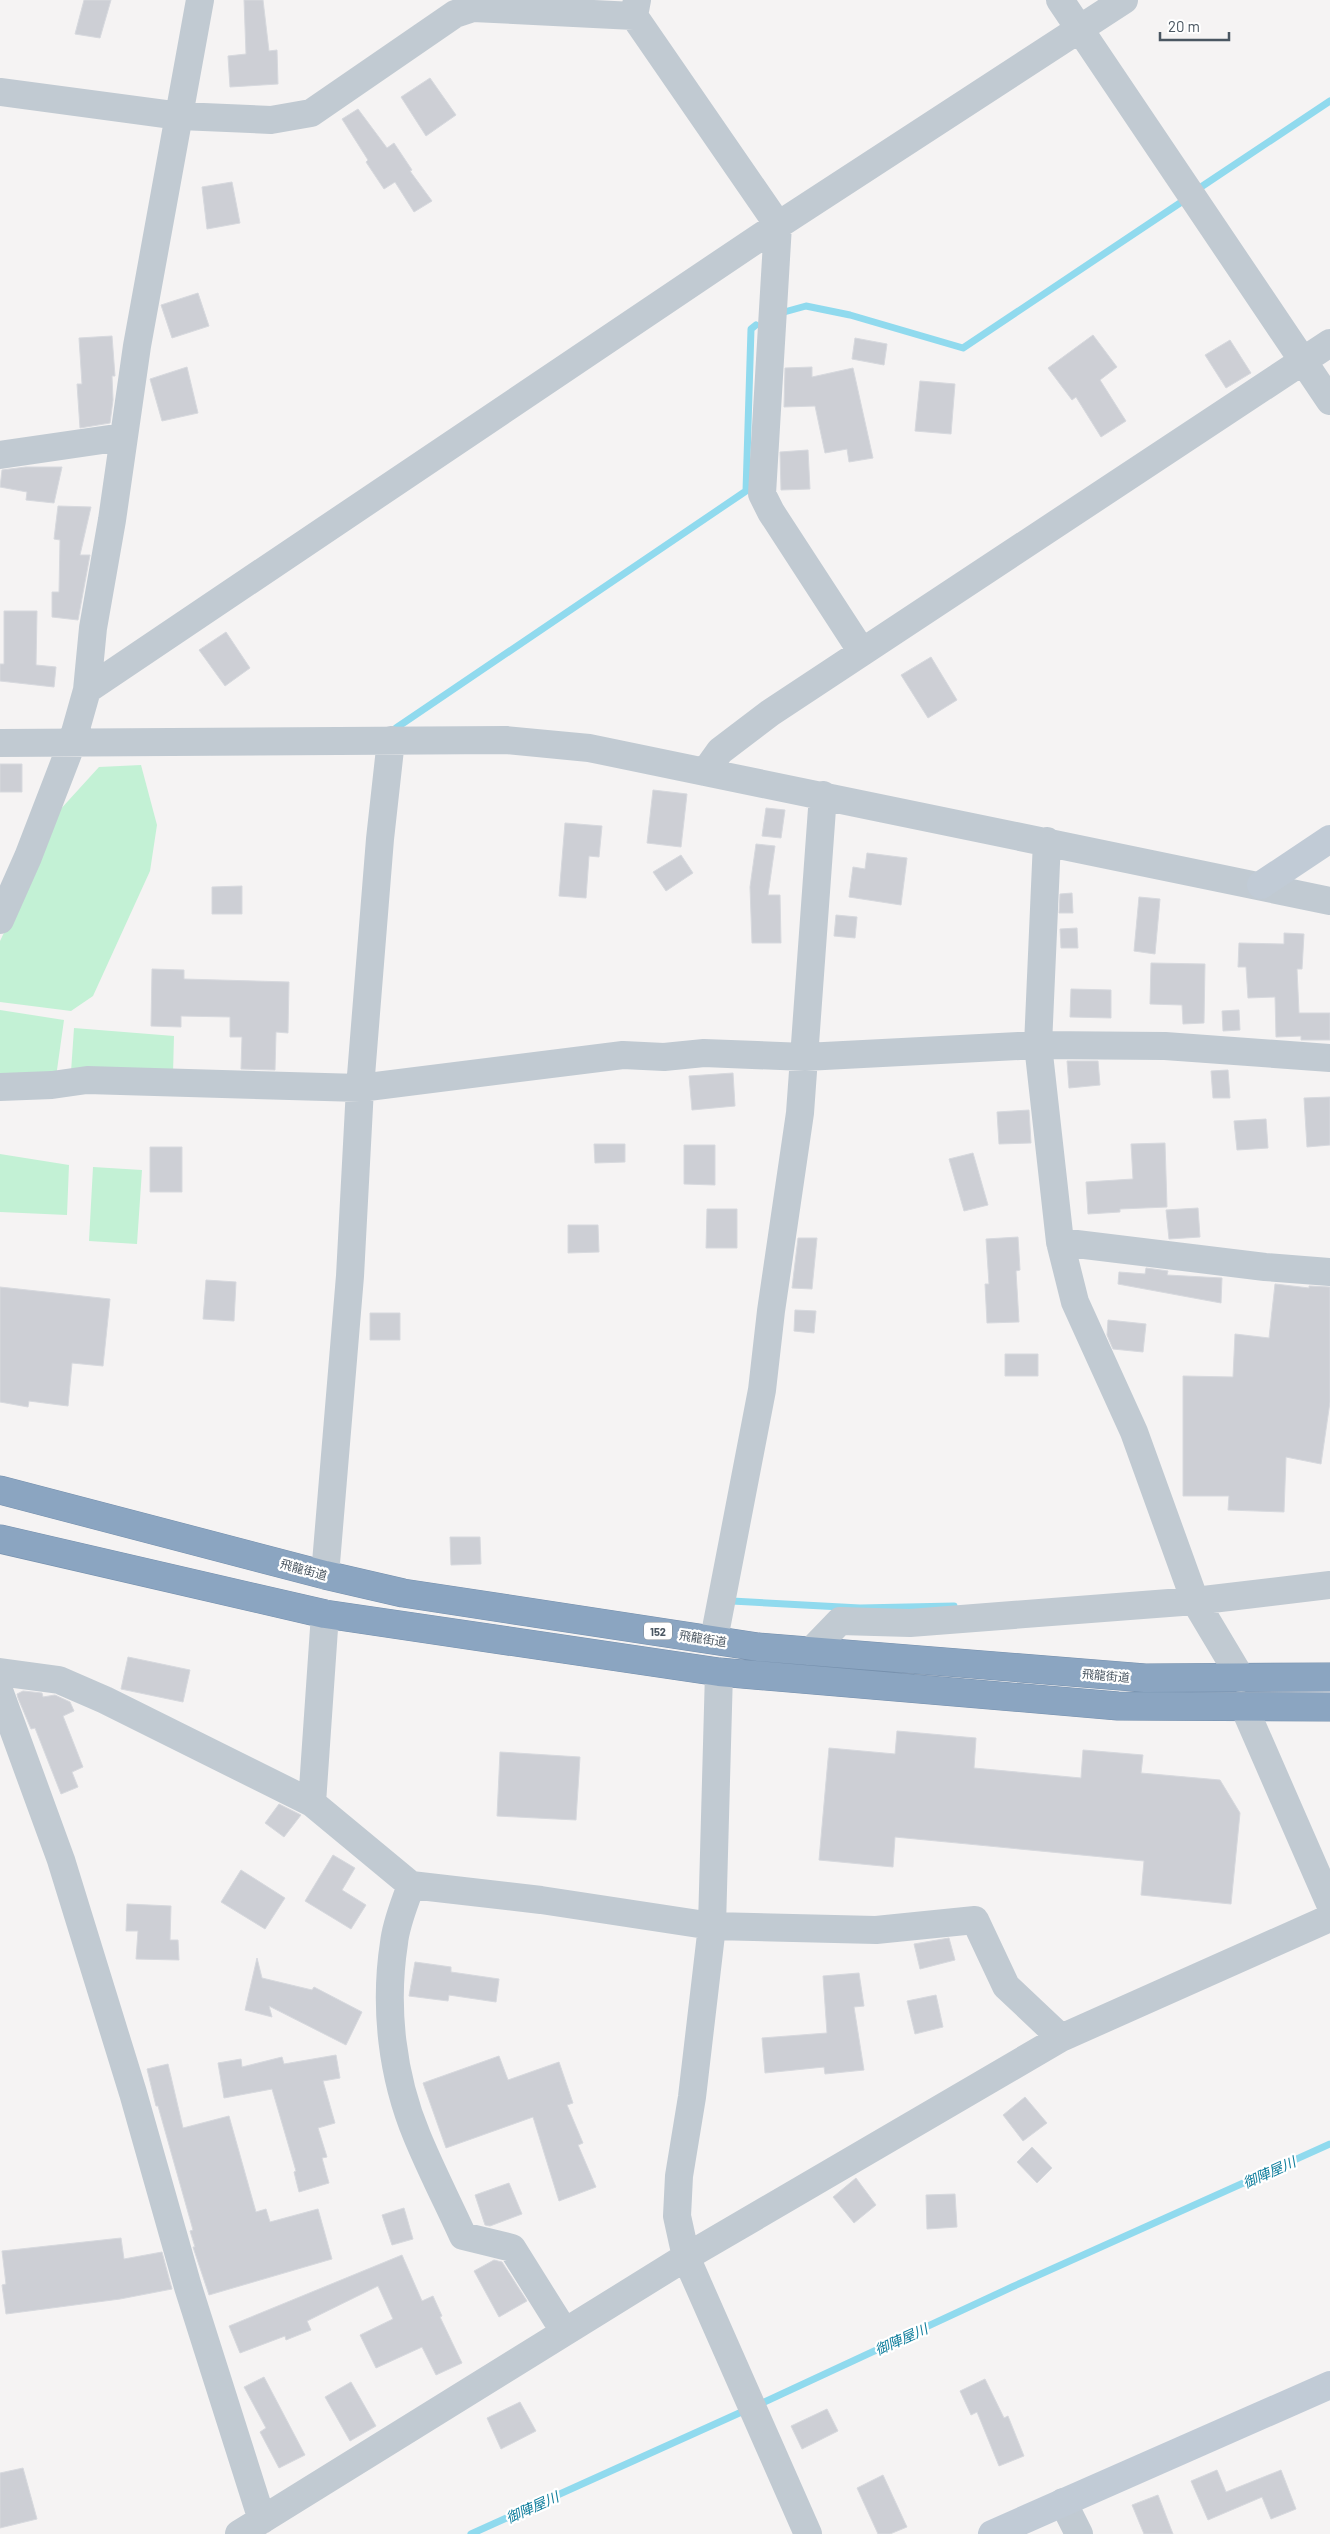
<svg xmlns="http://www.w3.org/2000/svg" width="1330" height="2534" font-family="Barlow,'Noto Sans JP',sans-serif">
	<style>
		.green { fill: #c3f1d5 }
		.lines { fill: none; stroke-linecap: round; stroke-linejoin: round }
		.stream { stroke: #90daee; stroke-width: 7 }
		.building { fill: #cdcfd5; stroke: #d7d9de }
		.highway-casing { stroke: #7690ad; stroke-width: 29 }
		.street { stroke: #c1cad2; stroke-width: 28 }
		.secondary { stroke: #c1cbd6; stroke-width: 28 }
		.highway { stroke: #8ba5c1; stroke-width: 28 }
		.labels { text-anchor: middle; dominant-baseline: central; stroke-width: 4.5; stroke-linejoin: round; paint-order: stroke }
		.shield { fill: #fff; stroke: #808990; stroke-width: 1 }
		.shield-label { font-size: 11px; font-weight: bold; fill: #4a5661 }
		.street-label { font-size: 12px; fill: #4a5661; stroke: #fff }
		.water-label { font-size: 14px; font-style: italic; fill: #0c7c9b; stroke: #fff }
	</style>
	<rect width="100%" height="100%" fill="#f5f3f3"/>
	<path class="green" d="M 141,765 L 157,825 L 150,871 L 93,996 L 71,1011 L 0,1002 L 0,941 L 38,862 L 58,812 L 99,767 Z
		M 0,1010 L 64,1020 L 56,1077 L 0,1077 Z
		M 74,1028 L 174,1036 L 173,1074 L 71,1072 Z
		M 0,1154 L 69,1165 L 67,1215 L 0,1212 Z
		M 93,1167 L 142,1170 L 137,1244 L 89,1241 Z"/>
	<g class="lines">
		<path class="stream" d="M 1201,187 L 1330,101
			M 777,314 L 806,306 L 850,315 L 963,348 L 1180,203
			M 396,728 L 746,491 L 751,329 L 756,325
			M 732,1601 L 860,1608 L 954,1606
			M 756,2406 L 1012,2287 L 1330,2144
			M 471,2534 L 746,2410"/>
	</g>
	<path class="building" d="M 84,0 L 111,0 L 100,38 L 75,34 Z
		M 244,0 L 263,0 L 269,51 L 277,50 L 278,84 L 230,87 L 228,56 L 246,54 Z
		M 430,78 L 456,115 L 426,136 L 401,97 Z
		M 358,109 L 387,148 L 394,143 L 412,170 L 410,171 L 432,201 L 414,212 L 395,182 L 384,189 L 366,162 L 368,160 L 342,119 Z
		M 232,182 L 240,223 L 207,229 L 202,187 Z
		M 198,293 L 209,326 L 172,338 L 161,305 Z
		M 1093,335 L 1117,367 L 1100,380 L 1126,421 L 1101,437 L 1076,397 L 1072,400 L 1048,368 Z
		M 112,336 L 115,376 L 112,376 L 113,400 L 110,423 L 80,428 L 77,384 L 82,384 L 79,338 Z
		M 855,338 L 887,344 L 884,365 L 852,359 Z
		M 1230,340 L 1251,373 L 1226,388 L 1205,355 Z
		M 187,367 L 198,413 L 162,421 L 150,379 Z
		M 812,367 L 812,377 L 853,368 L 873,458 L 849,462 L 847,449 L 825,453 L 815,406 L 784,407 L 785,368 Z
		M 920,381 L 955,384 L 951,434 L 915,431 Z
		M 808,450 L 810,489 L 781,490 L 780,452 Z
		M 26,467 L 62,467 L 54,503 L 26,500 L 27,492 L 0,487 L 2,470 Z
		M 58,506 L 91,507 L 80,555 L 90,555 L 78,620 L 52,617 L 52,592 L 59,592 L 60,540 L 54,539 Z
		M 4,611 L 37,611 L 36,665 L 56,667 L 54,687 L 0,681 L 0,664 L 4,664 Z
		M 226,632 L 250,668 L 225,686 L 199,650 Z
		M 931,657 L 957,700 L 928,718 L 901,675 Z
		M 0,764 L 22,764 L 22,792 L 0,792 Z
		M 653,790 L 687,794 L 681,847 L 647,843 Z
		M 766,808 L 785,810 L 781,838 L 762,836 Z
		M 565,823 L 602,826 L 599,857 L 589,856 L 586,898 L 559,896 Z
		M 756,844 L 775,846 L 768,895 L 780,895 L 781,943 L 752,943 L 750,887 Z
		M 867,853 L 907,858 L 901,905 L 849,897 L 853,867 L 865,869 Z
		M 681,855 L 693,873 L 666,891 L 653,872 Z
		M 242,886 L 242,914 L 212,914 L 212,887 Z
		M 1072,893 L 1073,913 L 1059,913 L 1060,894 Z
		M 1139,897 L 1160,899 L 1155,954 L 1134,951 Z
		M 836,915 L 857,917 L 855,938 L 834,936 Z
		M 1077,928 L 1078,948 L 1061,948 L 1060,929 Z
		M 1284,933 L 1304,934 L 1302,969 L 1297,969 L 1299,1013 L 1330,1013 L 1330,1040 L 1301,1040 L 1301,1036 L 1276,1037 L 1275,997 L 1248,998 L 1246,967 L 1238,967 L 1239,943 L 1284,944 Z
		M 1151,963 L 1205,964 L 1204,1023 L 1183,1024 L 1182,1005 L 1150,1004 Z
		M 152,969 L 184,970 L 184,979 L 289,982 L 288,1033 L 276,1032 L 275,1070 L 241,1069 L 242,1037 L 230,1037 L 230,1017 L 181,1016 L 181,1027 L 151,1026 Z
		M 1071,989 L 1111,990 L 1111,1018 L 1070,1017 Z
		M 1239,1010 L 1240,1030 L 1223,1031 L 1222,1011 Z
		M 1067,1061 L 1098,1061 L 1100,1085 L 1069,1088 Z
		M 1228,1070 L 1230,1098 L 1213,1098 L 1211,1071 Z
		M 733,1073 L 735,1106 L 692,1110 L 689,1076 Z
		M 1330,1097 L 1330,1145 L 1307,1147 L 1304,1098 Z
		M 1029,1110 L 1031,1143 L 999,1144 L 997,1112 Z
		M 1266,1119 L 1268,1148 L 1237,1150 L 1234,1121 Z
		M 1165,1143 L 1167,1207 L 1120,1209 L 1120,1212 L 1088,1214 L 1086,1182 L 1133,1179 L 1131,1144 Z
		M 594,1144 L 625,1144 L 625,1162 L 595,1163 Z
		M 684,1145 L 715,1145 L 715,1185 L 684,1184 Z
		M 150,1147 L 182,1147 L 182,1192 L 150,1192 Z
		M 973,1153 L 988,1205 L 964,1211 L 949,1159 Z
		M 1198,1208 L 1200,1237 L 1169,1239 L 1166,1210 Z
		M 707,1209 L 737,1209 L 737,1248 L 706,1248 Z
		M 568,1225 L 598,1225 L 599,1252 L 568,1253 Z
		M 1018,1237 L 1020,1270 L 1016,1271 L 1019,1322 L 987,1323 L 985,1284 L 989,1284 L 986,1239 Z
		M 798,1238 L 817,1238 L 812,1289 L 792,1288 Z
		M 1146,1268 L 1168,1271 L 1167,1275 L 1222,1278 L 1221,1303 L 1118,1284 L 1119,1272 L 1145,1274 Z
		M 206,1280 L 236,1282 L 234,1321 L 203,1319 Z
		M 1275,1284 L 1309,1288 L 1309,1286 L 1330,1287 L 1330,1402 L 1321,1464 L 1286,1457 L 1284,1512 L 1228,1510 L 1229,1496 L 1183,1496 L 1183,1376 L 1233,1377 L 1235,1334 L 1269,1338 Z
		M 0,1287 L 110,1299 L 103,1366 L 72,1363 L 68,1406 L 29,1401 L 28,1407 L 0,1402 Z
		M 795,1310 L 816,1311 L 814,1333 L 794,1331 Z
		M 370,1313 L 400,1313 L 400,1340 L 370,1340 Z
		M 1108,1320 L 1146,1324 L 1143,1352 L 1113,1349 L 1107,1335 Z
		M 1005,1354 L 1038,1354 L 1038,1376 L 1005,1376 Z
		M 450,1537 L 480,1537 L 481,1564 L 451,1565 Z
		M 128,1657 L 190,1670 L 183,1702 L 121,1689 Z
		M 23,1691 L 42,1693 L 43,1697 L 55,1695 L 70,1702 L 74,1711 L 63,1716 L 83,1767 L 72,1772 L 78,1787 L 61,1794 L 35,1728 L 31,1729 L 18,1698 L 17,1694 Z
		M 897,1731 L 976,1738 L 974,1768 L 1081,1778 L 1083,1750 L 1143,1755 L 1141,1773 L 1220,1780 L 1240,1813 L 1231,1904 L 1141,1895 L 1144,1861 L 895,1837 L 893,1867 L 819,1860 L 829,1748 L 895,1754 Z
		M 500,1752 L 580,1757 L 576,1820 L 497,1816 Z
		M 279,1804 L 301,1815 L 284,1837 L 265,1823 Z
		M 333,1855 L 355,1868 L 342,1890 L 366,1905 L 351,1929 L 305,1901 Z
		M 241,1870 L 285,1898 L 265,1929 L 221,1902 Z
		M 127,1904 L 171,1906 L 170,1940 L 178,1940 L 179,1960 L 136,1959 L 138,1931 L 126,1931 Z
		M 949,1938 L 955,1960 L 920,1969 L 914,1944 Z
		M 257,1958 L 262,1978 L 312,1990 L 314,1987 L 362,2012 L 346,2045 L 269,2006 L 272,2017 L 245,2010 Z
		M 415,1962 L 451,1967 L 451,1972 L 499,1979 L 496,2002 L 449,1995 L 448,2001 L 409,1996 Z
		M 859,1973 L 864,2006 L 854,2007 L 864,2070 L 825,2074 L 824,2067 L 765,2073 L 762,2038 L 827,2033 L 823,1976 Z
		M 936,1995 L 943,2027 L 915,2034 L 907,2001 Z
		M 336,2055 L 340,2078 L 323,2081 L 335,2123 L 318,2128 L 327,2157 L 322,2158 L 329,2183 L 299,2192 L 294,2172 L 296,2171 L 272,2089 L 224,2098 L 218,2063 L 241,2059 L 242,2067 L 282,2057 L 284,2064 Z
		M 499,2056 L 508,2080 L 559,2062 L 573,2103 L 567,2105 L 583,2143 L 578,2145 L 596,2187 L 559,2201 L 533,2117 L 446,2148 L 423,2083 Z
		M 168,2064 L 183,2128 L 229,2116 L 256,2212 L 266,2209 L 270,2222 L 318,2209 L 332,2259 L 209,2295 L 193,2247 L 195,2247 L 190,2231 L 193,2230 L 158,2106 L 156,2106 L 147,2069 Z
		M 1025,2097 L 1047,2123 L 1023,2141 L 1003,2115 Z
		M 1032,2147 L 1052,2168 L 1037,2183 L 1017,2162 Z
		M 856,2178 L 876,2205 L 854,2223 L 833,2197 Z
		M 509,2183 L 522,2214 L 490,2226 L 485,2225 L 475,2195 Z
		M 955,2194 L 957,2227 L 927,2229 L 926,2195 Z
		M 404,2208 L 413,2239 L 392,2245 L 382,2215 Z
		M 121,2238 L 124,2259 L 162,2252 L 172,2289 L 120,2299 L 6,2314 L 2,2285 L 6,2284 L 2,2251 Z
		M 402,2255 L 422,2301 L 433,2296 L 442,2316 L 440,2317 L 462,2363 L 436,2375 L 422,2347 L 376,2368 L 360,2335 L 393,2319 L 378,2286 L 307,2321 L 311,2330 L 286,2340 L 285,2336 L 240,2353 L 229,2326 Z
		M 494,2260 L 502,2262 L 527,2301 L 499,2317 L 474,2271 Z
		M 264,2377 L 305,2455 L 279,2468 L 260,2432 L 266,2428 L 244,2387 Z
		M 985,2379 L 1004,2418 L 1008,2416 L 1024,2456 L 999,2466 L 977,2412 L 971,2415 L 960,2391 Z
		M 351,2382 L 376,2426 L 350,2441 L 325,2397 Z
		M 520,2402 L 536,2431 L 501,2449 L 487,2418 Z
		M 827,2409 L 838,2431 L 802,2449 L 791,2426 Z
		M 23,2468 L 37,2519 L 0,2528 L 0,2473 Z
		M 1217,2470 L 1226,2492 L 1281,2470 L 1296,2509 L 1271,2519 L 1262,2497 L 1208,2520 L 1191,2481 Z
		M 883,2475 L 907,2527 L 890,2534 L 878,2534 L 857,2488 Z
		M 1158,2495 L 1173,2534 L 1144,2534 L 1132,2505 Z"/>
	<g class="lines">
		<g class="highway-casing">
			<path id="highway" d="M 0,1490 L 325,1575 L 403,1593 L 758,1647 L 1145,1678 L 1330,1677
				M 0,1539 L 325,1614 L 719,1672 L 1118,1706 L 1330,1707"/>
		</g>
		<path class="street" d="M 637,0 L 634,16 L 778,225 L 762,494 L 771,512 L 862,652
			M 1060,0 L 1330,401
			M 0,92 L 180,116 L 271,120 L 311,113 L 455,14 L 473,8 L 634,16
			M 0,455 L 123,437
			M 87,690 L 760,237 L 1124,0
			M 0,743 L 506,740 L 589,748 L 1330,901
			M 705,772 L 720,751 L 770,713 L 1330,343
			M 1047,841 L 1038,1045 L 1060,1242 L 1075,1302 L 1134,1432 L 1195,1601 L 1241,1678
			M 0,920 L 28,857 L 72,743 L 87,690 L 93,628 L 112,520 L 137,346 L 200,0
			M 0,1087 L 52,1085 L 87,1080 L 360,1088 L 623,1055 L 664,1057 L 704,1053 L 805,1057 L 1038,1045 L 1165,1046 L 1330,1058
			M 1060,1242 L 1265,1267 L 1330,1272
			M 325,1575 L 350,1276 L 360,1088 L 380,839 L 391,740
			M 714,1639 L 762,1390 L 771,1311 L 800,1113 L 823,795
			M 811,1651 L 840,1621 L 910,1623 L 1195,1601 L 1330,1585
			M 0,1672 L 59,1680 L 105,1700 L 312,1803 L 411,1885 L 541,1900 L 712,1926 L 876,1930 L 975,1920 L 1006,1986 L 1061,2038
			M 719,1672 L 712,1926 L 692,2097 L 679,2176 L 677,2216 L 686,2257 L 808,2534
			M 0,1693 L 61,1860 L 133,2093 L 188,2287 L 262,2520
			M 1244,1707 L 1330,1904
			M 312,1803 L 325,1614
			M 411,1885 C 405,1903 396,1923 394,1943 C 384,2007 392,2076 417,2136 C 431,2170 448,2203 463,2236 L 512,2248 L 564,2331
			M 1063,2502 L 1079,2534
			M 239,2534 L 686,2257 L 1061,2038 L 1330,1918"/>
		<path class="secondary" d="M 1261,885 L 1330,839
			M 992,2534 L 1330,2385"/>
		<use href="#highway" class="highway"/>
	</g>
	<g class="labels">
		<rect class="shield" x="644" y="1622.5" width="28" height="17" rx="4"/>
		<g class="shield-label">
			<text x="658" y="1631">152</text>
		</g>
		<g class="street-label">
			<text transform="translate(304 1569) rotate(15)">飛龍街道</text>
			<text transform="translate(703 1638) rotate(9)">飛龍街道</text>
			<text transform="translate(1106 1675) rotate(5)">飛龍街道</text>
		</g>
		<g class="water-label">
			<text transform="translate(1269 2172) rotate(-24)">御陣屋川</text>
			<text transform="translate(901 2339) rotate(-24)">御陣屋川</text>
			<text transform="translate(532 2507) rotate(-24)">御陣屋川</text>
		</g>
	</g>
	<path d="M1160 32v8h69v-8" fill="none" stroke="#4a5661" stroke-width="2.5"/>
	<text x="1168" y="32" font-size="15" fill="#4a5661" stroke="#ffffff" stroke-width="4" paint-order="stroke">20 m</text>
</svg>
